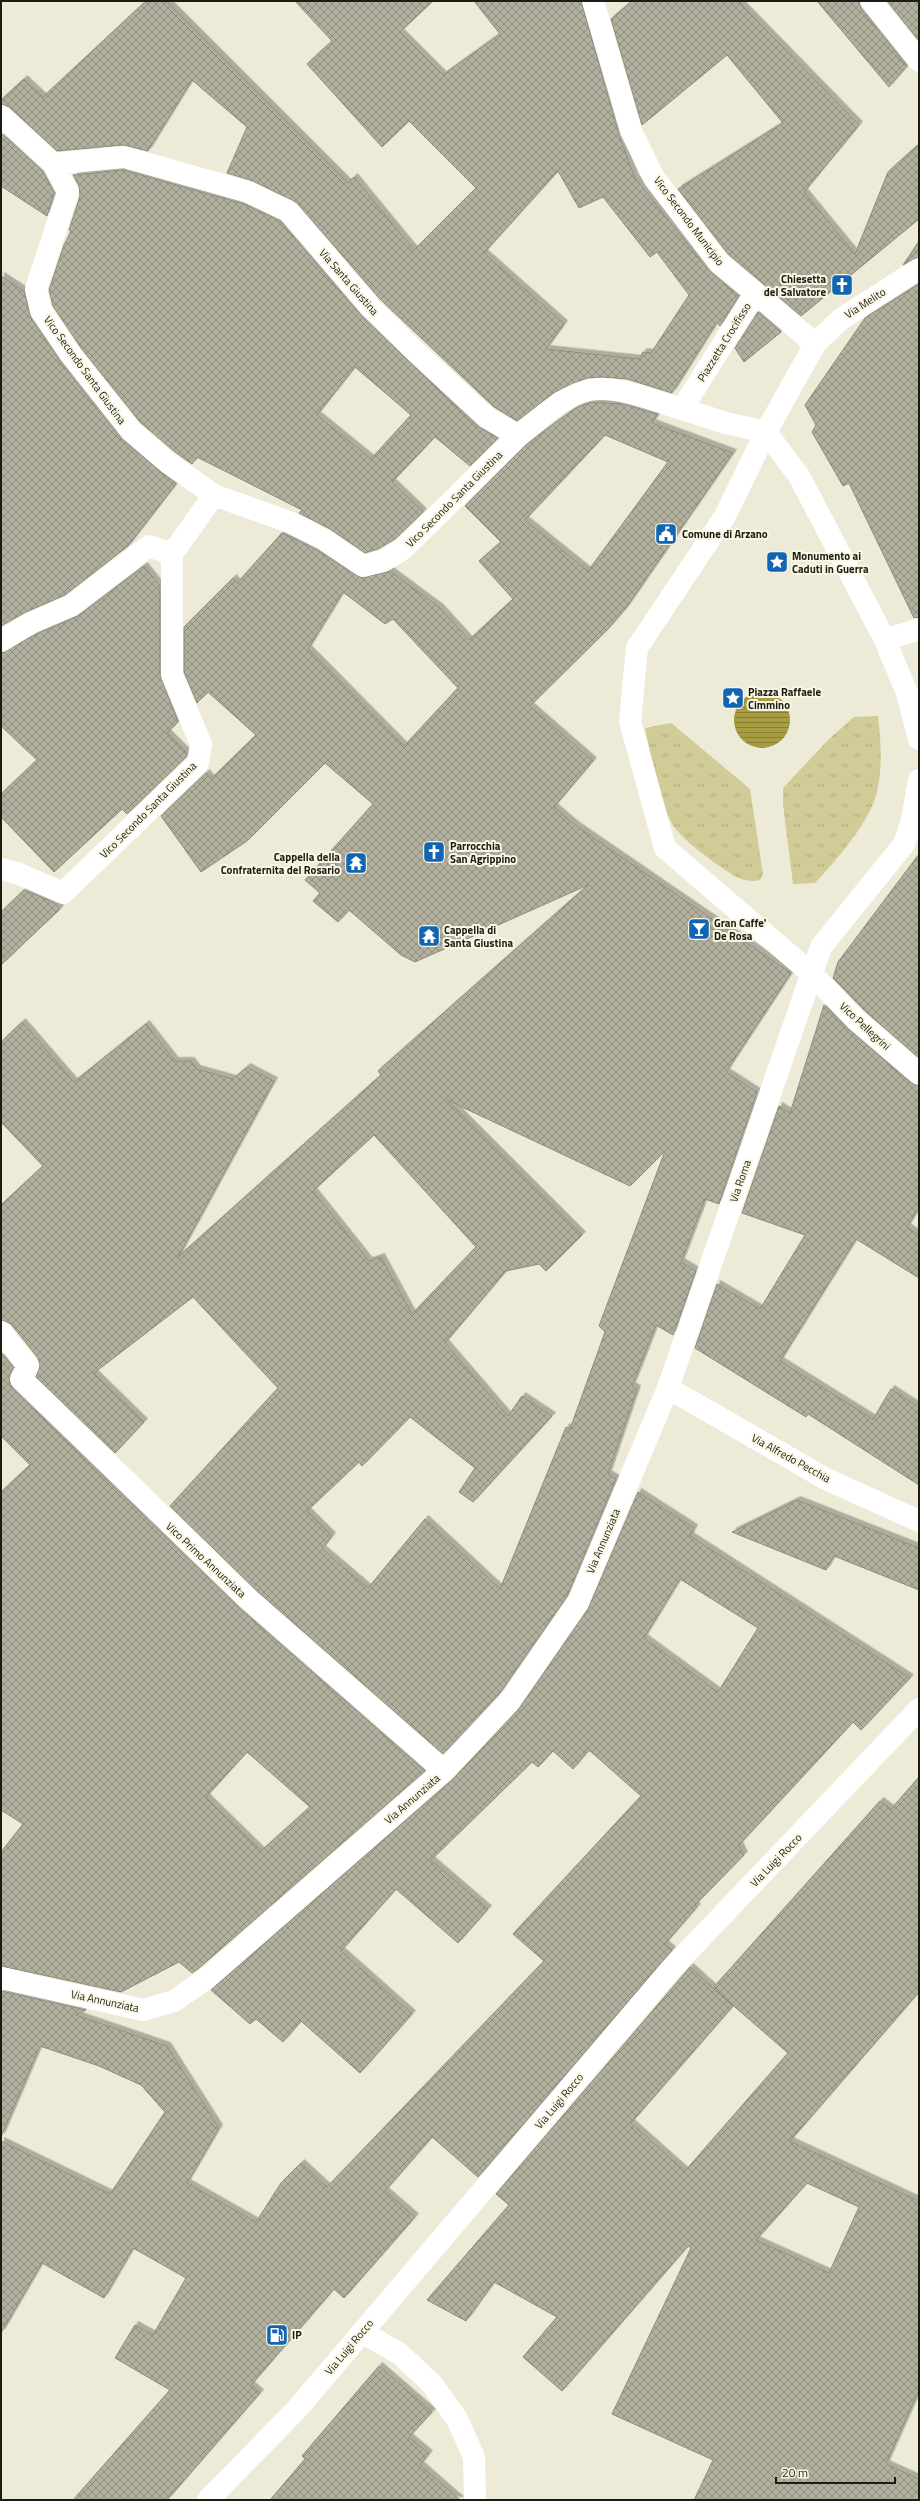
<svg xmlns="http://www.w3.org/2000/svg" width="920" height="2501" font-family="'Titillium Web',sans-serif">
	<style>
		.grass { fill: url(#grass-tufts) }
		.water { fill: url(#water-rules) }
		.building { fill: url(#building-cross-hatch); stroke: #8d8b79; fill-rule: evenodd; filter: url(#shadow) }
		.lines { fill: none; stroke-linecap: round; stroke-linejoin: round }
		.minor { stroke: #fff; stroke-width: 22 }
		.labels { text-anchor: middle; dominant-baseline: central; stroke-width: 4; stroke-linejoin: round; paint-order: stroke }
		.street-label { font-size: 11px; fill: #1c1b14; stroke: #faf8e5 }
		.poi-label { font-size: 11px; font-weight: bold; fill: #1c1b14; stroke: #faf8e5; text-anchor: start }
	</style>
	<defs>
		<pattern id="grass-tufts" width="24" height="20" patternUnits="userSpaceOnUse"><rect width="24" height="20" fill="#d1cb97"/><path d="M3 7l-1-3M5 7V3M7 7l1-3M15 17l-1-3M17 17v-4M19 17l1-3" fill="none" stroke="#b3ae81"/></pattern>
		<pattern id="water-rules" width="6" height="5" patternUnits="userSpaceOnUse"><rect width="6" height="5" fill="#a79c3f"/><path d="M0 2.5h6" fill="none" stroke="#877e34"/></pattern>
		<pattern id="building-cross-hatch" width="8" height="8" patternUnits="userSpaceOnUse"><rect width="8" height="8" fill="#b1af9d"/><path d="M0 0l8 8M0 8l8-8" fill="none" stroke="#8f8e7f"/></pattern>
		<filter id="shadow"><feDropShadow dx="3.5" dy="-3.5" stdDeviation="0" flood-color="#0004"/></filter>
	</defs>
	<rect width="100%" height="100%" fill="#edebd8"/>
	<path class="grass" d="M 878,716 C 881,743 883,769 876,795 C 869,823 834,863 815,883 L 793,884 L 783,804 L 783,788 L 829,739 L 854,717 Z
		M 671,723 L 750,789 L 763,874 L 760,880 C 743,884 731,874 718,865 C 705,856 679,837 671,822 C 656,793 652,759 645,728 Z"/>
	<path class="water" d="M734 720a28 28 0 1 1 56 0a28 28 0 1 1-56 0Z"/>
	<path class="building" d="M 146,1 L 166,1 L 348,183 L 354,177 L 414,250 L 476,188 L 409,121 L 382,147 L 307,64 L 332,41 L 295,1 L 433,1 L 400,32 L 443,75 L 500,34 L 474,1 L 581,1 L 619,135 L 635,178 L 709,271 L 739,296 L 720,326 L 717,322 L 672,393 L 627,379 L 602,377 L 587,378 L 555,392 L 517,421 L 494,407 L 380,299 L 297,203 L 253,181 L 227,173 L 247,127 L 192,80 L 148,151 L 123,145 L 57,151 L 9,107 L 1,104 L 1,100 L 24,79 L 43,97 ZM 558,171 L 579,208 L 603,197 L 650,257 L 657,252 L 689,295 L 651,353 L 643,352 L 639,359 L 546,349 L 564,324 L 484,253 Z
		M 632,1 L 738,1 L 859,125 L 804,192 L 855,254 L 888,172 L 919,144 L 919,219 L 801,316 L 728,254 L 678,189 L 783,123 L 727,55 L 642,125 L 611,19 Z
		M 817,1 L 859,1 L 861,9 L 907,66 L 889,87 Z
		M 887,1 L 919,1 L 919,41 Z
		M 1,133 L 43,172 L 54,193 L 47,216 L 1,186 Z
		M 123,170 L 244,204 L 280,221 L 362,317 L 477,426 L 498,438 L 470,466 L 435,437 L 392,482 L 423,512 L 395,539 L 378,549 L 365,553 L 330,529 L 299,513 L 302,510 L 197,457 L 192,464 L 175,452 L 140,422 L 81,348 L 53,306 L 49,290 L 64,245 L 71,231 L 69,230 L 80,196 L 79,186 L 73,175 ZM 355,367 L 411,415 L 371,459 L 317,415 Z
		M 919,241 L 919,257 L 903,265 Z
		M 1,276 L 24,291 L 31,318 L 61,363 L 121,439 L 176,484 L 128,546 L 65,595 L 26,612 L 1,626 Z
		M 919,284 L 919,617 L 914,618 L 849,483 L 843,486 L 812,432 L 816,425 L 805,405 L 865,318 Z
		M 758,312 L 781,332 L 744,362 L 735,348 Z
		M 592,402 L 622,404 L 658,414 L 652,423 L 733,453 L 626,608 L 608,629 L 530,706 L 593,761 L 554,807 L 575,825 L 791,973 L 726,1072 L 757,1092 L 719,1204 L 705,1199 L 681,1262 L 696,1271 L 673,1335 L 656,1325 L 632,1386 L 637,1389 L 608,1474 L 616,1479 L 567,1596 L 499,1694 L 443,1754 L 257,1591 L 170,1506 L 278,1388 L 193,1297 L 94,1373 L 144,1422 L 115,1453 L 36,1377 L 40,1365 L 38,1358 L 11,1324 L 1,1320 L 1,1205 L 43,1166 L 1,1122 L 1,1042 L 22,1022 L 74,1082 L 146,1024 L 175,1061 L 191,1061 L 197,1069 L 233,1079 L 247,1067 L 274,1081 L 178,1257 L 381,1075 L 378,1071 L 588,885 L 415,962 L 401,955 L 349,910 L 338,922 L 313,901 L 320,893 L 305,880 L 373,804 L 325,763 L 247,841 L 201,872 L 161,816 L 206,773 L 211,779 L 256,735 L 208,692 L 197,703 L 184,672 L 184,627 L 233,578 L 237,583 L 282,533 L 317,550 L 361,578 L 390,571 L 440,608 L 469,640 L 513,599 L 479,561 L 501,542 L 465,506 L 526,445 L 551,426 L 576,408 ZM 605,435 L 668,462 L 588,571 L 525,520 ZM 343,592 L 385,624 L 393,619 L 458,688 L 404,746 L 308,649 ZM 447,1100 L 630,1186 L 665,1151 L 599,1326 L 605,1332 L 570,1429 L 566,1427 L 500,1589 L 425,1519 L 368,1588 L 322,1549 L 332,1536 L 307,1511 L 359,1462 L 362,1466 L 410,1417 L 475,1468 L 459,1492 L 473,1502 L 552,1416 L 522,1396 L 508,1416 L 445,1343 L 506,1271 L 539,1264 L 546,1271 L 582,1235 ZM 374,1135 L 476,1247 L 412,1314 L 381,1257 L 369,1261 L 313,1191 Z
		M 144,566 L 160,586 L 160,675 L 178,722 L 167,733 L 187,753 L 186,757 L 127,814 L 122,809 L 54,872 L 1,817 L 1,794 L 37,760 L 1,726 L 1,653 L 37,634 L 78,616 Z
		M 919,854 L 919,1058 L 865,1011 L 833,978 L 838,962 Z
		M 24,890 L 53,902 L 60,909 L 1,965 L 1,912 Z
		M 824,1005 L 848,1029 L 911,1083 L 919,1086 L 919,1208 L 907,1227 L 919,1235 L 919,1278 L 856,1239 L 780,1361 L 873,1419 L 891,1389 L 919,1407 L 919,1485 L 808,1414 L 806,1417 L 695,1348 L 717,1284 L 760,1309 L 805,1235 L 742,1213 L 779,1106 L 790,1113 Z
		M 1,1352 L 13,1367 L 9,1380 L 12,1388 L 240,1609 L 425,1771 L 199,1968 L 192,1973 L 179,1962 L 121,1992 L 1,1966 L 1,1852 L 23,1824 L 1,1810 L 1,1492 L 30,1465 L 1,1436 ZM 247,1752 L 310,1807 L 261,1851 L 206,1797 Z
		M 638,1492 L 694,1528 L 690,1536 L 910,1678 L 861,1730 L 853,1722 L 739,1845 L 744,1855 L 695,1905 L 697,1907 L 665,1944 L 672,1950 L 478,2177 L 432,2137 L 385,2191 L 415,2217 L 344,2298 L 334,2289 L 251,2385 L 260,2393 L 167,2500 L 73,2500 L 170,2390 L 115,2358 L 135,2325 L 153,2335 L 186,2278 L 133,2248 L 104,2298 L 42,2263 L 1,2333 L 1,2141 L 110,2194 L 165,2112 L 141,2085 L 99,2066 L 40,2046 L 1,2137 L 1,1991 L 86,2010 L 76,2015 L 167,2046 L 219,2128 L 187,2183 L 256,2222 L 281,2183 L 301,2163 L 327,2187 L 544,1961 L 513,1934 L 641,1796 L 589,1750 L 573,1769 L 553,1751 L 538,1767 L 532,1762 L 431,1860 L 488,1909 L 458,1943 L 396,1889 L 341,1951 L 412,2014 L 360,2073 L 301,2021 L 283,2042 L 256,2019 L 250,2024 L 211,1990 L 452,1780 L 518,1710 L 588,1609 ZM 680,1579 L 758,1628 L 718,1692 L 644,1638 Z
		M 797,1500 L 919,1548 L 919,1590 L 834,1556 L 826,1570 L 732,1532 Z
		M 919,1777 L 919,1992 L 790,2141 L 919,2201 L 919,2390 L 886,2464 L 919,2479 L 919,2500 L 694,2500 L 713,2460 L 612,2414 L 691,2248 L 688,2246 L 562,2391 L 523,2357 L 557,2317 L 494,2282 L 466,2321 L 427,2300 L 509,2205 L 496,2194 L 690,1967 L 733,2006 L 631,2123 L 685,2171 L 788,2053 L 713,1988 L 880,1801 L 891,1809 ZM 807,2183 L 859,2207 L 829,2273 L 756,2240 Z
		M 379,2366 L 432,2412 L 409,2437 L 429,2454 L 420,2465 L 460,2500 L 270,2500 L 305,2459 L 302,2456 Z"/>
	<g class="lines">
		<path class="minor" d="M 593,1 L 631,131 L 654,178 L 719,263 L 755,293
			M 871,1 L 919,61
			M 1,116 L 53,164 L 68,192 L 36,289 L 41,311 L 71,355 L 131,431 L 167,462 L 214,495 L 289,522 L 323,539 L 363,566 L 383,561 L 403,549 L 518,436
			M 53,164 L 124,157 L 248,192 L 288,211 L 371,308 L 416,352 L 486,417 L 518,436 C 539,420 563,395 590,390 C 619,385 654,401 682,409
			M 919,269 L 841,319 L 815,344 L 766,432 L 725,516 L 637,648 L 630,721 L 665,848 L 813,975 L 856,1020 L 919,1074
			M 766,432 L 799,476 L 885,640 L 907,693 L 919,739
			M 766,432 L 726,423 L 682,409 L 755,293 L 815,344
			M 885,640 L 919,629
			M 1,641 L 31,623 L 71,606 L 149,546 L 172,554
			M 1,869 L 17,873 L 63,893 L 198,763 L 201,744 L 172,675 L 172,554 L 214,495
			M 1,1332 L 28,1366 L 21,1379 L 249,1600 L 444,1771
			M 668,1388 L 826,1479 L 919,1521
			M 1,1978 L 143,2010 L 174,2001 L 207,1978 L 444,1771 L 509,1702 L 578,1602 L 668,1388 L 821,947 L 904,844 L 912,820 L 919,780
			M 362,2332 L 400,2354 L 432,2384 L 457,2419 L 474,2457 L 475,2500
			M 208,2500 L 297,2409 L 672,1968 L 919,1709"/>
	</g>
	<defs>
		<g id="church-square" transform="scale(1.15)"><rect x="-9" y="-9" width="18" height="18" rx="4" fill="#1265b3" stroke="#faf8e5"/><path d="M-1.2-6h2.4v3.5h3.3v2.4h-3.3V6h-2.4V-.1h-3.3v-2.4h3.3Z" fill="#fff"/></g>
		<g id="civic-square" transform="scale(1.15)"><rect x="-9" y="-9" width="18" height="18" rx="4" fill="#1265b3" stroke="#faf8e5"/><path d="M-.6-6.5H3V-4.5H.6V-3L4-1V1h2V6H-6V1h2V-1L-.6-3ZM-1.2 2.5V6h2.4V2.5Z" fill="#fff"/></g>
		<g id="sight-square" transform="scale(1.15)"><rect x="-9" y="-9" width="18" height="18" rx="4" fill="#1265b3" stroke="#faf8e5"/><path d="M0-6L1.8-2.2L6-1.7L2.9 1.2L3.7 5.4L0 3.3L-3.7 5.4L-2.9 1.2L-6-1.7L-1.8-2.2Z" fill="#fff"/></g>
		<g id="temple-square" transform="scale(1.15)"><rect x="-9" y="-9" width="18" height="18" rx="4" fill="#1265b3" stroke="#faf8e5"/><path d="M0-6L5-2H3V0L6.5 2.5H4V6H1.5V3h-3V6H-4V2.5H-6.5L-3 0V-2H-5Z" fill="#fff"/></g>
		<g id="bar-square" transform="scale(1.15)"><rect x="-9" y="-9" width="18" height="18" rx="4" fill="#1265b3" stroke="#faf8e5"/><path d="M-6-5H6L.8 .8V4.5H3.5V6h-7V4.5H-.8V.8Z" fill="#fff"/></g>
		<g id="fuel-square" transform="scale(1.15)"><rect x="-9" y="-9" width="18" height="18" rx="4" fill="#1265b3" stroke="#faf8e5"/><path d="M-5.5-6h7V0h2V4h1.3V-2.5L3-4.5l.8-.8L6-3V5H2.5V1h-1V6h-7ZM-4.2-4.7v3.2H.2V-4.7Z" fill="#fff"/></g>
	</defs>
	<g fill-rule="evenodd">
		<use href="#church-square" x="842" y="285"/>
		<use href="#civic-square" x="666" y="534"/>
		<use href="#sight-square" x="777" y="562"/>
		<use href="#sight-square" x="733" y="698"/>
		<use href="#church-square" x="434" y="852"/>
		<use href="#temple-square" x="356" y="863"/>
		<use href="#bar-square" x="699" y="929"/>
		<use href="#temple-square" x="429" y="936"/>
		<use href="#fuel-square" x="277" y="2335"/>
	</g>
	<g class="labels">
		<g class="street-label">
			<text transform="translate(689 221) rotate(53)">Vico Secondo Municipio</text>
			<text transform="translate(349 282) rotate(49)">Via Santa Giustina</text>
			<text transform="translate(865 303) rotate(-33)">Via Melito</text>
			<text transform="translate(724 342) rotate(-58)">Piazzetta Crocifisso</text>
			<text transform="translate(85 370) rotate(54)">Vico Secondo Santa Giustina</text>
			<text transform="translate(454 499) rotate(-45)">Vico Secondo Santa Giustina</text>
			<text transform="translate(148 810) rotate(-45)">Vico Secondo Santa Giustina</text>
			<text transform="translate(865 1026) rotate(43)">Vico Pellegrini</text>
			<text transform="translate(740 1181) rotate(-71)">Via Roma</text>
			<text transform="translate(791 1458) rotate(29)">Via Alfredo Pecchia</text>
			<text transform="translate(603 1541) rotate(-67)">Via Annunziata</text>
			<text transform="translate(206 1560) rotate(43)">Vico Primo Annunziata</text>
			<text transform="translate(412 1799) rotate(-41)">Via Annunziata</text>
			<text transform="translate(776 1860) rotate(-46)">Via Luigi Rocco</text>
			<text transform="translate(105 2001) rotate(12)">Via Annunziata</text>
			<text transform="translate(559 2101) rotate(-50)">Via Luigi Rocco</text>
			<text transform="translate(349 2347) rotate(-50)">Via Luigi Rocco</text>
		</g>
		<g class="poi-label">
			<text x="826" y="279" text-anchor="end">Chiesetta<tspan x="826" dy="13">del Salvatore</tspan></text>
			<text x="682" y="534">Comune di Arzano</text>
			<text x="792" y="556">Monumento ai<tspan x="792" dy="13">Caduti in Guerra</tspan></text>
			<text x="748" y="692">Piazza Raffaele<tspan x="748" dy="13">Cimmino</tspan></text>
			<text x="450" y="846">Parrocchia<tspan x="450" dy="13">San Agrippino</tspan></text>
			<text x="340" y="857" text-anchor="end">Cappella della<tspan x="340" dy="13">Confraternita del Rosario</tspan></text>
			<text x="714" y="923">Gran Caffe'<tspan x="714" dy="13">De Rosa</tspan></text>
			<text x="444" y="930">Cappella di<tspan x="444" dy="13">Santa Giustina</tspan></text>
			<text x="292" y="2335">IP</text>
		</g>
	</g>
	<rect width="920" height="2501" fill="none" stroke="#1c1b14" stroke-width="4"/>
	<path d="M776 2477v6h119v-6" fill="none" stroke="#1c1b14" stroke-width="2"/>
	<text x="782" y="2477" font-size="12" fill="#1c1b14" stroke="#faf8e5" stroke-width="3" paint-order="stroke">20 m</text>
</svg>
